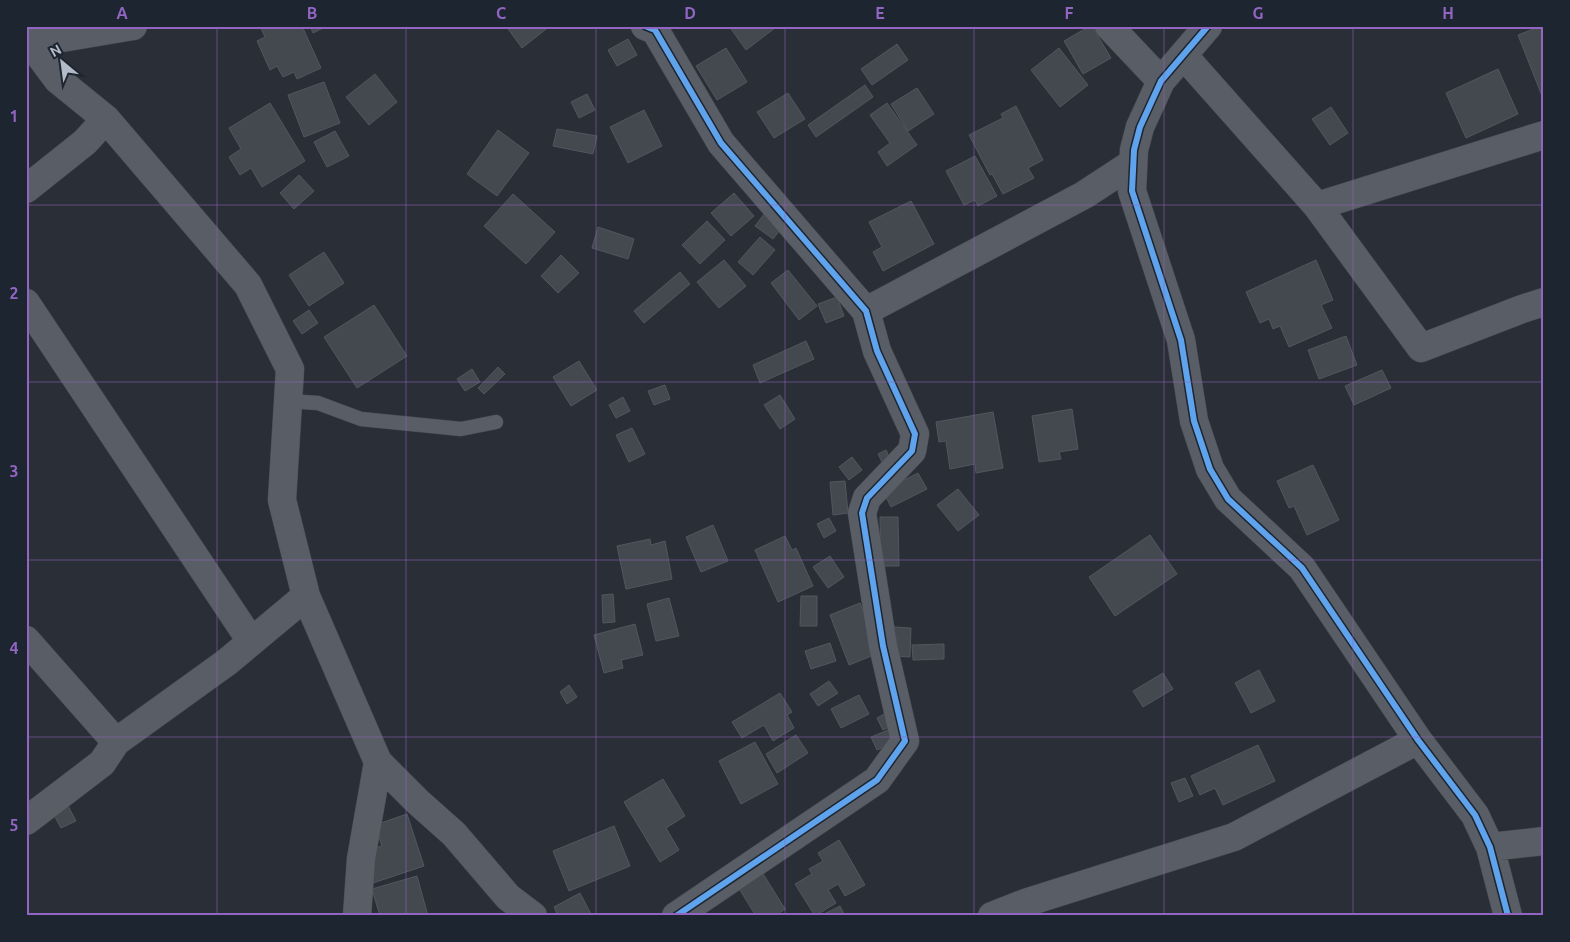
<svg xmlns="http://www.w3.org/2000/svg" width="1570" height="942" font-family="Ubuntu,sans-serif">
	<style>
		.building { fill: #44484f; stroke: #52565f }
		.lines { fill: none; stroke-linecap: round; stroke-linejoin: round }
		.lane-casing { stroke: #484b51; stroke-width: 15 }
		.street-casing { stroke: #484b51; stroke-width: 29 }
		.lane { stroke: #595d65; stroke-width: 14 }
		.street { stroke: #595d65; stroke-width: 28 }
		.cycleway-casing { stroke: #1d2531; stroke-width: 9 }
		.cycleway { stroke: #60a3ed; stroke-width: 6 }
		.grid { fill: none; stroke: #9265c3; stroke-width: 1; stroke-opacity: 0.55 }
		.neatline { fill: none; stroke: #9265c3; stroke-width: 2 }
		.grid-label { font-size: 16px; text-anchor: middle; font-weight: bold; fill: #9265c3 }
	</style>
	<rect width="100%" height="100%" fill="#2a2f37"/>
	<path class="building" d="M 260,26 L 302,26 L 321,68 L 297,79 L 294,72 L 283,77 L 277,66 L 270,70 L 257,41 L 265,37 Z
		M 310,26 L 327,26 L 313,33 Z
		M 506,26 L 550,26 L 522,48 Z
		M 729,26 L 773,26 L 775,28 L 746,50 Z
		M 1090,26 L 1092,26 L 1111,58 L 1083,74 L 1064,41 Z
		M 1541,26 L 1544,26 L 1544,101 L 1518,35 Z
		M 628,39 L 637,55 L 617,66 L 608,50 Z
		M 897,44 L 908,60 L 872,85 L 861,69 Z
		M 726,48 L 747,82 L 717,100 L 696,66 Z
		M 1059,48 L 1088,85 L 1060,107 L 1031,70 Z
		M 1498,69 L 1518,114 L 1466,138 L 1446,93 Z
		M 375,74 L 397,102 L 369,125 L 346,97 Z
		M 324,82 L 340,123 L 304,137 L 288,95 Z
		M 865,85 L 873,97 L 816,137 L 808,125 Z
		M 917,88 L 934,114 L 908,131 L 891,104 Z
		M 788,93 L 805,119 L 774,138 L 757,112 Z
		M 587,94 L 595,110 L 579,118 L 571,102 Z
		M 270,103 L 305,161 L 262,187 L 251,168 L 240,175 L 229,157 L 241,149 L 229,128 Z
		M 887,103 L 917,145 L 887,166 L 878,152 L 890,143 L 870,115 Z
		M 1016,106 L 1043,160 L 1028,168 L 1034,178 L 1003,194 L 992,174 L 990,175 L 969,135 L 1003,118 L 1001,114 Z
		M 1331,107 L 1348,133 L 1330,145 L 1312,119 Z
		M 644,110 L 662,146 L 628,163 L 610,127 Z
		M 557,129 L 597,136 L 593,154 L 553,146 Z
		M 498,130 L 529,153 L 497,196 L 467,174 Z
		M 335,131 L 349,156 L 327,167 L 314,142 Z
		M 975,156 L 997,196 L 978,206 L 975,200 L 964,205 L 946,171 Z
		M 299,175 L 314,191 L 294,209 L 280,193 Z
		M 734,193 L 754,216 L 731,236 L 711,213 Z
		M 513,194 L 555,232 L 526,264 L 484,226 Z
		M 911,201 L 934,244 L 883,271 L 873,252 L 882,247 L 869,222 Z
		M 765,213 L 783,226 L 773,239 L 755,226 Z
		M 707,221 L 725,240 L 700,264 L 682,245 Z
		M 598,227 L 634,239 L 628,259 L 592,248 Z
		M 760,237 L 775,250 L 753,275 L 738,262 Z
		M 324,252 L 344,283 L 309,306 L 289,275 Z
		M 561,255 L 579,273 L 558,293 L 541,276 Z
		M 724,260 L 746,286 L 719,308 L 697,282 Z
		M 1316,260 L 1333,300 L 1321,305 L 1332,328 L 1289,347 L 1280,326 L 1273,329 L 1269,319 L 1260,323 L 1246,292 Z
		M 788,270 L 817,306 L 799,320 L 771,283 Z
		M 680,272 L 690,284 L 644,323 L 634,311 Z
		M 837,297 L 844,316 L 826,323 L 818,304 Z
		M 374,305 L 407,356 L 357,388 L 324,337 Z
		M 309,310 L 318,323 L 302,334 L 293,321 Z
		M 1346,336 L 1357,365 L 1319,379 L 1308,350 Z
		M 806,341 L 814,359 L 760,383 L 753,365 Z
		M 579,361 L 597,390 L 571,406 L 553,377 Z
		M 498,367 L 505,374 L 484,394 L 478,388 Z
		M 472,369 L 480,382 L 465,391 L 457,379 Z
		M 1382,370 L 1391,388 L 1354,405 L 1345,386 Z
		M 665,385 L 670,399 L 654,405 L 648,391 Z
		M 780,395 L 795,419 L 780,429 L 764,405 Z
		M 623,397 L 630,411 L 616,418 L 609,405 Z
		M 1072,409 L 1078,449 L 1059,452 L 1061,459 L 1039,462 L 1032,416 Z
		M 993,412 L 1003,468 L 976,473 L 975,464 L 950,469 L 946,441 L 939,442 L 936,422 Z
		M 632,428 L 645,454 L 629,462 L 616,435 Z
		M 886,450 L 890,459 L 882,462 L 878,454 Z
		M 852,457 L 862,470 L 849,480 L 839,467 Z
		M 1313,465 L 1339,520 L 1307,535 L 1294,506 L 1289,508 L 1277,481 Z
		M 918,473 L 927,489 L 891,507 L 883,491 Z
		M 845,481 L 848,513 L 833,515 L 830,482 Z
		M 958,489 L 979,515 L 958,531 L 937,505 Z
		M 880,517 L 898,517 L 899,566 L 881,566 Z
		M 829,518 L 836,531 L 824,538 L 817,524 Z
		M 713,525 L 728,561 L 701,572 L 686,537 Z
		M 1150,535 L 1177,574 L 1115,616 L 1089,577 Z
		M 785,536 L 792,550 L 796,548 L 813,586 L 778,602 L 755,550 Z
		M 650,539 L 651,545 L 665,541 L 672,579 L 626,589 L 617,546 Z
		M 830,556 L 844,577 L 828,588 L 813,567 Z
		M 613,594 L 615,622 L 603,623 L 602,595 Z
		M 801,596 L 817,596 L 817,626 L 800,626 Z
		M 669,598 L 679,636 L 656,641 L 647,604 Z
		M 860,603 L 879,653 L 849,665 L 830,615 Z
		M 635,624 L 643,655 L 621,660 L 623,668 L 604,673 L 594,635 Z
		M 894,627 L 911,628 L 910,657 L 896,656 L 897,636 L 893,635 Z
		M 830,643 L 836,661 L 811,669 L 805,651 Z
		M 944,644 L 944,659 L 913,660 L 912,645 Z
		M 1259,670 L 1275,701 L 1251,713 L 1235,683 Z
		M 1163,673 L 1173,689 L 1143,707 L 1133,691 Z
		M 829,681 L 838,693 L 818,706 L 810,694 Z
		M 569,685 L 577,697 L 567,704 L 560,692 Z
		M 780,693 L 792,712 L 787,715 L 794,728 L 773,741 L 764,725 L 742,738 L 732,722 Z
		M 859,695 L 869,714 L 841,728 L 831,709 Z
		M 884,714 L 891,726 L 883,730 L 877,718 Z
		M 888,730 L 894,743 L 877,750 L 871,737 Z
		M 796,735 L 808,753 L 777,773 L 766,754 Z
		M 755,742 L 778,784 L 741,804 L 719,761 Z
		M 1258,745 L 1275,781 L 1223,805 L 1215,788 L 1200,795 L 1191,776 Z
		M 1185,778 L 1193,796 L 1179,802 L 1171,783 Z
		M 663,779 L 685,816 L 666,828 L 679,850 L 660,862 L 624,802 Z
		M 65,800 L 76,821 L 61,828 L 50,808 Z
		M 407,814 L 424,866 L 373,883 L 368,850 L 382,846 L 375,825 Z
		M 614,826 L 630,866 L 569,891 L 553,851 Z
		M 839,840 L 865,885 L 845,896 L 838,884 L 828,890 L 836,903 L 815,916 L 795,884 L 812,874 L 809,869 L 823,861 L 818,853 Z
		M 762,872 L 785,909 L 775,916 L 756,916 L 738,887 Z
		M 417,876 L 428,916 L 380,916 L 372,889 Z
		M 580,893 L 592,916 L 558,916 L 554,907 Z
		M 840,906 L 845,916 L 820,916 Z"/>
	<g class="lines">
		<g class="lane-casing">
			<path id="lane" d="M 287,401 L 318,403 L 361,419 L 461,429 L 496,422"/>
		</g>
		<g class="street-casing">
			<path id="street" d="M 645,26 L 655,30 L 721,143 L 866,311 L 877,351 L 915,434 L 912,451 L 867,498 L 862,513 L 883,646 L 905,741 L 877,780 L 676,916
				M 1109,26 L 1161,81
				M 1208,26 L 1161,81 L 1140,127 L 1134,150 L 1132,191 L 1181,340 L 1194,421 L 1210,469 L 1228,499 L 1302,568 L 1418,740 L 1475,815 L 1490,847 L 1508,916
				M 26,29 L 31,44 L 58,80 L 106,119 L 248,285 L 290,369 L 282,500 L 306,596 L 378,762 L 361,859 L 357,916
				M 26,44 L 133,26
				M 1184,56 L 1317,206 L 1421,348 L 1522,309 L 1544,302
				M 26,189 L 85,142 L 106,119
				M 1317,206 L 1544,135
				M 26,303 L 251,641
				M 866,311 L 1084,195 L 1133,163
				M 26,640 L 116,742 L 102,763 L 26,821
				M 116,742 L 227,662 L 306,596
				M 378,762 L 418,802 L 454,834 L 508,897 L 533,916
				M 1490,847 L 1544,841
				M 992,916 L 1028,902 L 1234,837 L 1418,740"/>
		</g>
		<use href="#lane" class="lane"/>
		<use href="#street" class="street"/>
		<g class="cycleway-casing">
			<path id="cycleway" d="M 645,26 L 655,30 L 721,143 L 866,311 L 877,351 L 915,434 L 912,451 L 867,498 L 862,513 L 883,646 L 905,741 L 877,780 L 676,916
				M 1208,26 L 1161,81 L 1140,127 L 1134,150 L 1132,191 L 1181,340 L 1194,421 L 1210,469 L 1228,499 L 1302,568 L 1418,740 L 1475,815 L 1490,847 L 1508,916"/>
		</g>
		<use href="#cycleway" class="cycleway"/>
	</g>
	<path class="grid" d="M 217,26 L 217,916M 406,26 L 406,916M 596,26 L 596,916M 785,26 L 785,916M 974,26 L 974,916M 1164,26 L 1164,916M 1353,26 L 1353,916M 26,205 L 1544,205M 26,382 L 1544,382M 26,560 L 1544,560M 26,737 L 1544,737"/>
	<rect width="1570" height="942" fill="none" stroke="#1d2531" stroke-width="55"/>
	<g transform="translate(62 62) rotate(331)" stroke="#1d2531" stroke-width="4" paint-order="stroke">
	<path d="M0-4L9 19L0 12L-9 19Z" fill="#b4bbc8"/>
	<text y="-8" font-size="14" font-weight="bold" text-anchor="middle" fill="#b4bbc8">N</text>
	</g>
	<rect x="28" y="28" width="1514" height="886" class="neatline"/>
	<g class="grid-label">
		<text x="122" y="19">A</text>
		<text x="312" y="19">B</text>
		<text x="501" y="19">C</text>
		<text x="690" y="19">D</text>
		<text x="880" y="19">E</text>
		<text x="1069" y="19">F</text>
		<text x="1258" y="19">G</text>
		<text x="1448" y="19">H</text>
		<text x="14" y="122">1</text>
		<text x="14" y="299">2</text>
		<text x="14" y="477">3</text>
		<text x="14" y="654">4</text>
		<text x="14" y="831">5</text>
	</g>
</svg>
